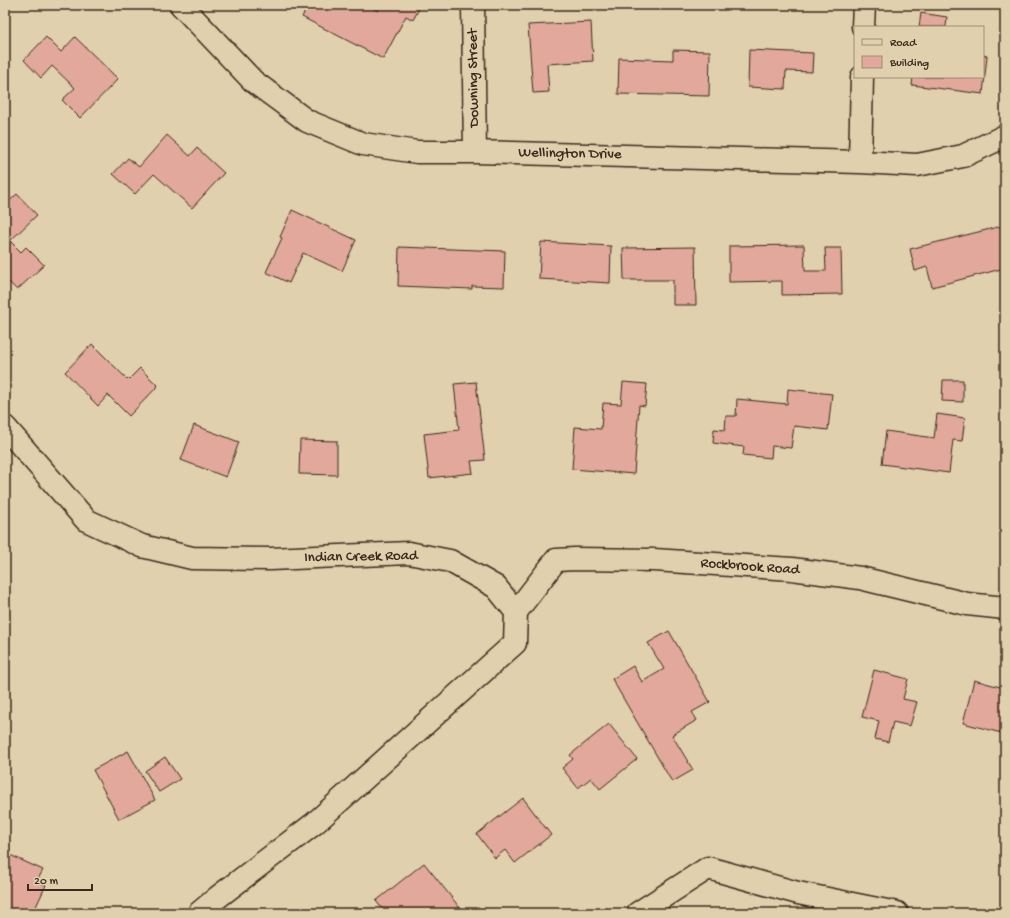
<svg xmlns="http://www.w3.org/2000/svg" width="1010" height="918" font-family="'Gochi Hand',sans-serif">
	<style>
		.building { fill: #e1a89b; stroke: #3b2a1e }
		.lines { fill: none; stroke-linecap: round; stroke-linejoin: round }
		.minor-casing { stroke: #3b2a1e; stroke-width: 25 }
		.minor { stroke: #e1d0ad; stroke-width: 22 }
		.labels { text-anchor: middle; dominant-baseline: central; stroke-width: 3; stroke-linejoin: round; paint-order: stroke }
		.street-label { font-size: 15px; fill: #3b2a1e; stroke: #e1d0ad }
	</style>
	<rect width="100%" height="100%" fill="#e1d0ad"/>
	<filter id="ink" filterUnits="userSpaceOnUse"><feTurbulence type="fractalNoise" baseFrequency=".025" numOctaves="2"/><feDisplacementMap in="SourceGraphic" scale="8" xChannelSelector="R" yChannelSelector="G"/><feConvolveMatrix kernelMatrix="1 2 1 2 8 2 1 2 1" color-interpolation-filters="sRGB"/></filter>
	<g filter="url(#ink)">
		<path class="building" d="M 308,5 L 367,5 L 378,11 L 381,5 L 421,5 L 413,20 L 406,16 L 383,59 L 302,17 Z
			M 921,13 L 947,17 L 946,27 L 919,27 Z
			M 591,22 L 593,61 L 547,64 L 549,92 L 533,93 L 528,25 Z
			M 46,37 L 61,52 L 75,37 L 118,79 L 80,118 L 62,100 L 75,88 L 52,66 L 41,78 L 24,60 Z
			M 673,50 L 710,51 L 709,96 L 618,94 L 619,58 L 673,60 Z
			M 749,50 L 813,53 L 812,72 L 786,71 L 785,89 L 748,87 Z
			M 983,55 L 987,56 L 983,94 L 912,85 L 913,77 L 983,77 Z
			M 167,135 L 190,156 L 197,148 L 224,173 L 192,208 L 154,174 L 135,194 L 113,174 L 128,158 L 139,167 Z
			M 17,194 L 37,215 L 10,241 L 21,252 L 26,247 L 44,265 L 17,290 L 5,278 L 5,260 L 6,259 L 5,258 L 5,205 Z
			M 292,210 L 356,240 L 342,271 L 303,253 L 289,283 L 266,272 L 282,238 L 280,237 Z
			M 1002,226 L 1005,237 L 1005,268 L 932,287 L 927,267 L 915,271 L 910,249 Z
			M 541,242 L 611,246 L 610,283 L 539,279 Z
			M 804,245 L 805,271 L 826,271 L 825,248 L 841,248 L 842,294 L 782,295 L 782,281 L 729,282 L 729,246 Z
			M 399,247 L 505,251 L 504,287 L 472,286 L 472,289 L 398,286 Z
			M 695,247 L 696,305 L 673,305 L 673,280 L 624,280 L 623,248 Z
			M 92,344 L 128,380 L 140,368 L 158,386 L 129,416 L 108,395 L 98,406 L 65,372 Z
			M 943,380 L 963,380 L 963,402 L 942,401 Z
			M 476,382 L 485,460 L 471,461 L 473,473 L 429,478 L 424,434 L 459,430 L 454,384 Z
			M 623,382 L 647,384 L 645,406 L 639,405 L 634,474 L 572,469 L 575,427 L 601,429 L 603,403 L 621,404 Z
			M 788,389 L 832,394 L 828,430 L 794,426 L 791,448 L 772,446 L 771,458 L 743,455 L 744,447 L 713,443 L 714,429 L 725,430 L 726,416 L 736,416 L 737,399 L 787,404 Z
			M 937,414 L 965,418 L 962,441 L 953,440 L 949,473 L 882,464 L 886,431 L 934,438 Z
			M 194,425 L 239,442 L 226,477 L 181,460 Z
			M 300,440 L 337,441 L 337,475 L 299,474 Z
			M 669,631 L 710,702 L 692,712 L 697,720 L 672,735 L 693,770 L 672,782 L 612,679 L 633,666 L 642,682 L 664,669 L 648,643 Z
			M 874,670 L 908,679 L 903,699 L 917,702 L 910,726 L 893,722 L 888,742 L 875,739 L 879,721 L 862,717 Z
			M 974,680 L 1004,688 L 1002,698 L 1005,699 L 1005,734 L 963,723 Z
			M 609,724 L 637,759 L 600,789 L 591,778 L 578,788 L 562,768 L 573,759 L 570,755 Z
			M 128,751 L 155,800 L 119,819 L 93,770 Z
			M 165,757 L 180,779 L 159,792 L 145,771 Z
			M 523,798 L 551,835 L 515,863 L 505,850 L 495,858 L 477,834 Z
			M 10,855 L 43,870 L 37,881 L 46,885 L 33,913 L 5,913 L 5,865 Z
			M 424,863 L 464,913 L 379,913 L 383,910 L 376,901 Z"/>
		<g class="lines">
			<g class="minor-casing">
				<path id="minor" d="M 181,5 L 253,81 L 307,121 L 363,144 L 417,152 L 475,152 L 860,162 L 917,165 L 963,156 L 1005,136
					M 473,5 L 475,152
					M 863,27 L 864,5
					M 860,162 L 862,77
					M 5,427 L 86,520 L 142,546 L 192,558 L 270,559 L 409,553 L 450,561 L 496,587 L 516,612 L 515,643 L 315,823 L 218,897 L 199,913
					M 516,612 L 556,560 L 575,559 L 654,560 L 792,569 L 860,578 L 967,604 L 1005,608
					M 638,913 L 708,868 L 798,893 L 897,913"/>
			</g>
			<use href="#minor" class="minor"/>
		</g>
	</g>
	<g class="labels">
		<g class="street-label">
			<text transform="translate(474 78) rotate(-91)">Downing Street</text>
			<text transform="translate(570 154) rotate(1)">Wellington Drive</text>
			<text transform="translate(361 557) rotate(-1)">Indian Creek Road</text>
			<text transform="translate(750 567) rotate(4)">Rockbrook Road</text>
		</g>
	</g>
	<rect width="1010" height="918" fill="none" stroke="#e1d0ad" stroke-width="20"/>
	<rect x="10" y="10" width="990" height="898" fill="none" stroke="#3b2a1e" stroke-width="1.5" filter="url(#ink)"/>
	<rect x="854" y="26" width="130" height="52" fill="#e1d0ad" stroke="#9f8e74"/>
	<rect x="862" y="39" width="20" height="6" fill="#e1d0ad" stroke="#9f8e74"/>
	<text x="890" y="46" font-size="12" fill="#3b2a1e">Road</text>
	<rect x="862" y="56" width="20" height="12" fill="#e1a89b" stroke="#9f8e74"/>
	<text x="890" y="66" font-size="12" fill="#3b2a1e">Building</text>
	<path d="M28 884v6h64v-6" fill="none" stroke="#3b2a1e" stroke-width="2"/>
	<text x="34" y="884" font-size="12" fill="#3b2a1e" stroke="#e1d0ad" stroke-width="3" paint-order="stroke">20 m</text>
</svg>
